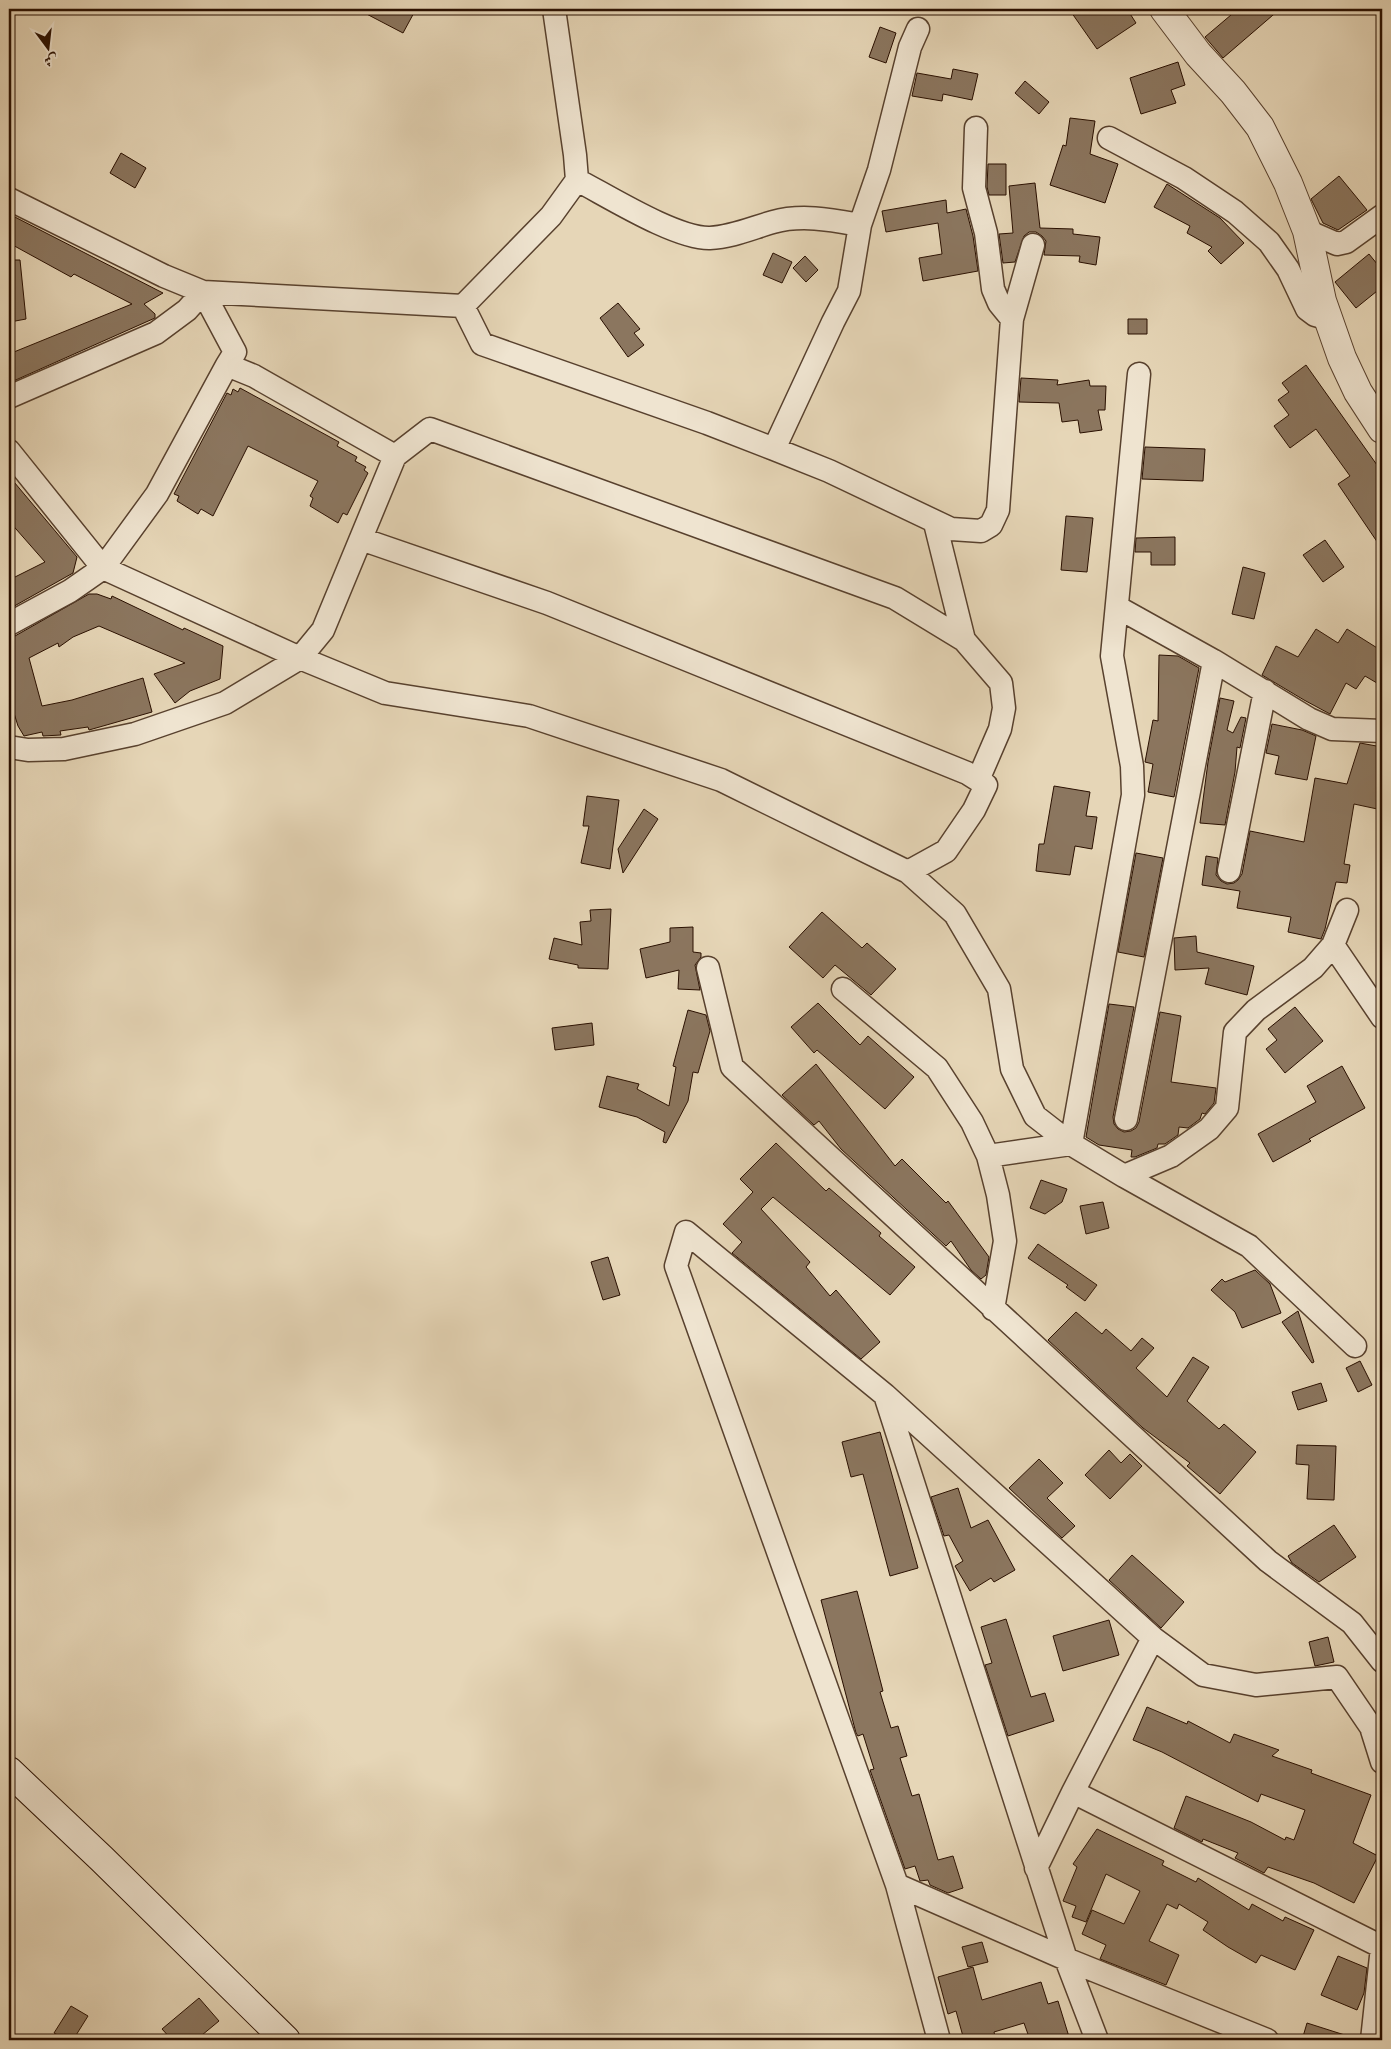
<svg xmlns="http://www.w3.org/2000/svg" width="1391" height="2049" font-family="'EB Garamond',Amiri,serif">
	<style>
		.building { fill: #8b765f; stroke: #290f00 }
		.lines { fill: none; stroke-linecap: round; stroke-linejoin: round }
		.minor-casing { stroke: #58412e; stroke-width: 25 }
		.tertiary-casing { stroke: #58412e; stroke-width: 30 }
		.secondary-casing { stroke: #290f00; stroke-width: 30 }
		.minor { stroke: #efe4d0; stroke-width: 22 }
		.tertiary { stroke: #efe4d0; stroke-width: 28 }
		.secondary { stroke: #efe4d0; stroke-width: 28 }
	</style>
	<rect width="100%" height="100%" fill="#e6d6b7"/>
	<filter id="stains"><feTurbulence type="fractalNoise" baseFrequency=".004" numOctaves="4"/><feColorMatrix values="0 0 0 0 .2 0 0 0 0 .09 0 0 0 0 .02 0 0 0 .5 -.17"/></filter>
	<radialGradient id="worn" r=".72"><stop offset=".6" stop-color="#630" stop-opacity="0"/><stop offset="1" stop-color="#630" stop-opacity=".3"/></radialGradient>
	<path class="building" d="M 357,9 L 416,9 L 403,33 Z
		M 1069,9 L 1127,9 L 1136,23 L 1097,49 Z
		M 1238,9 L 1280,9 L 1223,58 L 1205,37 Z
		M 880,27 L 896,33 L 886,63 L 869,57 Z
		M 1178,62 L 1185,85 L 1171,90 L 1176,103 L 1141,114 L 1130,78 Z
		M 953,69 L 978,74 L 972,100 L 943,94 L 942,101 L 912,96 L 917,73 L 951,79 Z
		M 1025,81 L 1049,102 L 1039,114 L 1015,93 Z
		M 1070,118 L 1095,121 L 1090,154 L 1118,164 L 1105,203 L 1050,185 L 1063,145 L 1066,146 Z
		M 121,153 L 146,168 L 135,188 L 110,173 Z
		M 988,164 L 1006,164 L 1006,195 L 989,195 L 987,187 Z
		M 1339,176 L 1367,210 L 1338,230 L 1323,223 L 1311,199 Z
		M 1035,183 L 1040,228 L 1073,229 L 1073,234 L 1100,237 L 1096,265 L 1079,262 L 1080,256 L 1044,255 L 1046,241 L 1042,236 L 1036,232 L 1029,232 L 1024,236 L 1015,262 L 1003,263 L 999,234 L 1013,233 L 1009,186 Z
		M 1167,184 L 1220,218 L 1244,243 L 1221,264 L 1208,251 L 1212,247 L 1187,233 L 1190,226 L 1154,207 Z
		M 946,200 L 947,213 L 966,209 L 973,236 L 978,271 L 923,281 L 919,258 L 942,254 L 938,223 L 886,232 L 882,211 Z
		M 9,214 L 163,293 L 144,304 L 155,314 L 155,318 L 9,383 L 9,354 L 132,304 L 74,274 L 71,277 L 9,243 Z
		M 773,253 L 792,262 L 782,283 L 763,275 Z
		M 1369,254 L 1382,270 L 1382,287 L 1356,308 L 1335,282 Z
		M 805,256 L 818,270 L 806,282 L 793,268 Z
		M 9,260 L 20,260 L 26,319 L 10,322 Z
		M 618,303 L 640,329 L 634,333 L 644,345 L 628,357 L 600,318 Z
		M 1128,319 L 1147,319 L 1147,334 L 1128,334 Z
		M 1306,365 L 1382,472 L 1382,549 L 1338,484 L 1350,476 L 1316,429 L 1290,448 L 1274,426 L 1289,415 L 1278,400 L 1289,392 L 1282,383 Z
		M 1021,378 L 1058,380 L 1057,385 L 1089,380 L 1090,386 L 1106,386 L 1105,410 L 1098,410 L 1102,430 L 1080,433 L 1078,420 L 1062,422 L 1059,403 L 1019,402 Z
		M 240,388 L 339,442 L 337,446 L 357,457 L 355,461 L 366,467 L 364,470 L 368,473 L 347,515 L 343,513 L 338,523 L 310,506 L 313,498 L 310,496 L 318,481 L 248,446 L 213,516 L 201,509 L 198,514 L 177,501 L 179,496 L 174,494 L 227,393 L 231,395 L 233,389 L 238,392 Z
		M 1145,447 L 1205,449 L 1203,481 L 1142,479 Z
		M 9,476 L 77,557 L 73,573 L 9,609 L 9,580 L 45,562 L 9,521 Z
		M 1066,516 L 1093,518 L 1087,572 L 1061,570 Z
		M 1175,537 L 1175,565 L 1151,565 L 1151,552 L 1135,552 L 1136,538 Z
		M 1325,540 L 1344,567 L 1323,582 L 1303,555 Z
		M 1243,567 L 1265,573 L 1254,619 L 1232,614 Z
		M 89,594 L 97,594 L 111,599 L 112,596 L 183,630 L 184,628 L 223,646 L 220,679 L 190,691 L 175,703 L 154,674 L 185,663 L 99,626 L 73,637 L 59,647 L 58,643 L 29,658 L 42,706 L 72,700 L 143,678 L 152,712 L 89,730 L 88,727 L 60,731 L 61,735 L 43,736 L 42,732 L 24,736 L 18,726 L 9,697 L 9,637 L 15,636 Z
		M 1316,629 L 1338,643 L 1347,629 L 1382,651 L 1382,686 L 1365,676 L 1356,689 L 1346,683 L 1330,714 L 1304,700 L 1262,675 L 1276,646 L 1298,657 Z
		M 1159,655 L 1178,656 L 1199,668 L 1174,797 L 1148,792 L 1153,764 L 1145,762 L 1153,720 L 1158,721 Z
		M 1220,698 L 1234,701 L 1227,730 L 1233,733 L 1241,717 L 1246,718 L 1240,748 L 1237,747 L 1235,772 L 1225,825 L 1200,823 L 1208,762 Z
		M 1272,724 L 1302,730 L 1316,736 L 1307,780 L 1275,774 L 1279,756 L 1266,753 Z
		M 1360,743 L 1382,747 L 1382,810 L 1354,804 L 1344,864 L 1350,865 L 1347,883 L 1336,882 L 1325,929 L 1321,939 L 1288,932 L 1291,917 L 1237,908 L 1240,891 L 1202,885 L 1206,856 L 1218,858 L 1216,875 L 1221,881 L 1227,884 L 1234,883 L 1238,880 L 1242,874 L 1250,831 L 1304,842 L 1315,778 L 1347,784 Z
		M 1054,786 L 1090,792 L 1086,816 L 1097,817 L 1092,849 L 1075,846 L 1070,875 L 1036,871 L 1039,844 L 1044,844 Z
		M 587,796 L 619,800 L 610,869 L 581,863 L 589,826 L 583,826 Z
		M 644,809 L 658,819 L 623,873 L 618,849 Z
		M 1136,853 L 1163,858 L 1144,957 L 1118,952 Z
		M 611,909 L 608,969 L 578,968 L 578,965 L 549,959 L 554,938 L 582,945 L 580,922 L 591,921 L 590,910 Z
		M 822,912 L 862,948 L 867,943 L 896,969 L 871,995 L 835,965 L 823,978 L 789,947 Z
		M 693,927 L 693,952 L 701,953 L 701,957 L 695,965 L 700,990 L 678,989 L 679,970 L 646,978 L 640,949 L 670,942 L 670,928 Z
		M 1196,936 L 1197,952 L 1254,966 L 1247,995 L 1205,984 L 1209,968 L 1175,970 L 1174,938 Z
		M 818,1003 L 860,1045 L 868,1036 L 914,1077 L 885,1109 L 817,1050 L 814,1053 L 791,1027 Z
		M 1109,1004 L 1134,1007 L 1113,1117 L 1114,1124 L 1118,1129 L 1124,1132 L 1131,1131 L 1136,1128 L 1139,1122 L 1160,1012 L 1181,1016 L 1171,1082 L 1216,1088 L 1214,1103 L 1205,1114 L 1202,1113 L 1200,1119 L 1188,1128 L 1179,1127 L 1178,1135 L 1165,1144 L 1158,1144 L 1157,1148 L 1135,1157 L 1131,1157 L 1132,1150 L 1099,1145 L 1086,1137 Z
		M 1295,1007 L 1323,1041 L 1285,1073 L 1266,1049 L 1277,1040 L 1268,1029 Z
		M 688,1010 L 706,1015 L 710,1031 L 698,1073 L 693,1072 L 688,1101 L 666,1143 L 663,1142 L 665,1132 L 637,1117 L 599,1107 L 607,1076 L 639,1084 L 637,1089 L 669,1106 L 676,1067 L 673,1066 Z
		M 592,1023 L 594,1045 L 555,1050 L 552,1028 Z
		M 816,1064 L 895,1166 L 902,1159 L 946,1203 L 948,1201 L 989,1257 L 986,1275 L 981,1279 L 971,1270 L 951,1241 L 946,1246 L 841,1149 L 819,1121 L 814,1125 L 782,1095 Z
		M 1342,1066 L 1365,1108 L 1309,1139 L 1311,1141 L 1273,1162 L 1258,1134 L 1316,1102 L 1307,1086 Z
		M 776,1143 L 826,1191 L 829,1188 L 881,1233 L 879,1236 L 915,1267 L 890,1295 L 773,1197 L 761,1209 L 810,1262 L 806,1267 L 830,1296 L 836,1290 L 880,1342 L 861,1359 L 732,1253 L 742,1242 L 723,1224 L 753,1192 L 740,1179 Z
		M 1041,1180 L 1067,1189 L 1062,1202 L 1045,1214 L 1030,1208 Z
		M 1103,1202 L 1109,1228 L 1086,1234 L 1080,1206 Z
		M 1038,1244 L 1097,1285 L 1085,1301 L 1066,1287 L 1068,1285 L 1028,1258 Z
		M 608,1257 L 620,1295 L 603,1300 L 591,1262 Z
		M 1255,1270 L 1270,1284 L 1281,1313 L 1242,1328 L 1235,1312 L 1211,1290 L 1222,1279 L 1225,1282 Z
		M 1298,1311 L 1314,1362 L 1312,1363 L 1282,1322 Z
		M 1076,1312 L 1102,1334 L 1106,1329 L 1131,1351 L 1142,1338 L 1154,1348 L 1136,1368 L 1167,1397 L 1193,1357 L 1209,1367 L 1187,1401 L 1219,1429 L 1224,1424 L 1256,1452 L 1220,1494 L 1187,1466 L 1190,1463 L 1143,1428 L 1048,1340 Z
		M 1360,1361 L 1372,1385 L 1358,1392 L 1346,1368 Z
		M 1321,1383 L 1327,1401 L 1298,1410 L 1292,1392 Z
		M 880,1432 L 918,1568 L 890,1576 L 863,1474 L 851,1477 L 842,1442 Z
		M 1297,1445 L 1336,1446 L 1334,1500 L 1307,1499 L 1309,1465 L 1296,1464 Z
		M 1109,1450 L 1121,1463 L 1130,1454 L 1142,1466 L 1110,1499 L 1085,1475 Z
		M 1039,1459 L 1063,1483 L 1047,1498 L 1075,1526 L 1062,1538 L 1009,1488 Z
		M 958,1488 L 971,1528 L 988,1520 L 1015,1570 L 994,1582 L 991,1578 L 970,1591 L 955,1566 L 963,1561 L 949,1535 L 944,1536 L 931,1497 Z
		M 1334,1525 L 1356,1557 L 1319,1582 L 1292,1563 L 1288,1556 Z
		M 1132,1555 L 1184,1602 L 1161,1628 L 1109,1580 Z
		M 857,1591 L 883,1691 L 880,1692 L 891,1728 L 898,1726 L 907,1756 L 900,1758 L 912,1796 L 919,1794 L 938,1860 L 953,1856 L 963,1888 L 948,1893 L 930,1885 L 928,1880 L 920,1881 L 915,1866 L 905,1869 L 870,1770 L 874,1769 L 863,1734 L 858,1736 L 856,1733 L 821,1600 Z
		M 1006,1619 L 1031,1697 L 1045,1693 L 1054,1721 L 1008,1736 L 985,1665 L 992,1663 L 981,1627 Z
		M 1109,1620 L 1119,1655 L 1063,1671 L 1053,1636 Z
		M 1328,1637 L 1334,1662 L 1315,1666 L 1309,1642 Z
		M 1147,1707 L 1187,1724 L 1188,1721 L 1230,1743 L 1234,1734 L 1279,1750 L 1272,1756 L 1312,1770 L 1311,1773 L 1371,1795 L 1353,1843 L 1378,1856 L 1354,1903 L 1314,1883 L 1268,1867 L 1264,1873 L 1235,1858 L 1238,1853 L 1203,1839 L 1202,1842 L 1174,1828 L 1186,1796 L 1251,1822 L 1285,1840 L 1286,1837 L 1294,1840 L 1305,1810 L 1261,1794 L 1258,1802 L 1162,1752 L 1133,1740 Z
		M 1097,1829 L 1164,1861 L 1162,1865 L 1196,1882 L 1198,1878 L 1249,1910 L 1252,1904 L 1283,1921 L 1285,1917 L 1314,1930 L 1295,1970 L 1261,1955 L 1256,1963 L 1228,1947 L 1203,1930 L 1208,1922 L 1179,1904 L 1177,1909 L 1167,1904 L 1149,1941 L 1179,1955 L 1166,1985 L 1100,1959 L 1106,1945 L 1082,1934 L 1092,1910 L 1124,1924 L 1140,1891 L 1106,1874 L 1086,1922 L 1072,1917 L 1076,1906 L 1063,1901 L 1077,1867 L 1073,1864 Z
		M 982,1942 L 988,1962 L 968,1967 L 962,1947 Z
		M 1338,1956 L 1367,1968 L 1364,1993 L 1357,2010 L 1321,1995 Z
		M 973,1967 L 982,2000 L 1041,1982 L 1048,2004 L 1058,2001 L 1070,2040 L 1030,2040 L 1024,2023 L 994,2032 L 996,2040 L 964,2040 L 956,2011 L 948,2014 L 938,1977 Z
		M 199,1998 L 219,2021 L 196,2040 L 172,2040 L 162,2029 Z
		M 71,2006 L 88,2016 L 73,2040 L 67,2040 L 54,2033 Z
		M 1307,2023 L 1351,2037 L 1351,2040 L 1302,2040 Z"/>
	<g class="lines">
		<g class="minor-casing">
			<path id="minor" d="M 976,128 L 974,188 L 986,233 L 993,289 L 999,303 L 1012,319
				M 1109,138 L 1184,178 L 1235,212 L 1269,242 L 1288,269 L 1307,309 L 1315,315 L 1329,319
				M 577,180 C 608,196 676,239 710,238 C 732,237 752,228 773,222 C 802,214 832,220 860,225
				M 9,199 L 164,276 L 203,292 L 463,306 L 482,344 L 707,423 L 774,449 L 829,471 L 951,529 L 981,531 L 991,525 L 998,510 L 1012,319 L 1033,245
				M 1307,231 L 1337,244 L 1346,242 L 1382,216
				M 463,306 L 551,216 L 577,180 L 575,155 L 554,9
				M 9,397 L 156,333 L 187,310 L 203,292 L 235,352 L 227,365 L 254,376 L 395,456
				M 774,449 L 833,322 L 849,291 L 860,225 L 879,170 L 910,47 L 918,29
				M 9,451 L 103,568 L 300,658 L 385,693 L 529,716 L 721,780 L 908,872 L 946,851 L 974,810 L 986,785 L 967,773 L 547,603 L 361,539
				M 935,523 L 964,640
				M 1117,607 L 1214,661 L 1309,719 L 1332,729 L 1382,731
				M 9,624 L 70,591 L 103,568 L 157,494 L 227,365
				M 9,747 L 28,750 L 64,749 L 135,734 L 225,703 L 300,658 L 323,630 L 395,456 L 430,429 L 895,598 L 964,640 L 1001,683 L 1004,708 L 1000,729 L 978,780
				M 1229,871 L 1265,691
				M 908,872 L 955,914 L 999,989 L 1012,1069 L 1035,1116 L 1071,1144 L 1124,1176 L 1171,1156 L 1209,1129 L 1227,1108 L 1235,1032 L 1256,1010 L 1313,968 L 1333,945 L 1347,910
				M 1333,945 L 1382,1017
				M 708,968 L 732,1067 L 1268,1561 L 1352,1623 L 1382,1661
				M 843,989 L 937,1068 L 972,1122 L 988,1156
				M 1126,1119 L 1214,661
				M 1071,1144 L 1133,795 L 1132,766 L 1112,656 L 1139,374
				M 1124,1176 L 1249,1246 L 1355,1346
				M 993,1309 L 1005,1241 L 998,1195 L 988,1156 L 1071,1144
				M 885,1395 L 1066,1959 L 1097,2040
				M 1073,1792 L 1382,1947 L 1372,2040
				M 1036,1868 L 1073,1792 L 1153,1638
				M 897,1885 L 1066,1959 L 1267,2040
				M 939,2040 L 897,1885 L 676,1266 L 686,1232 L 885,1395 L 1153,1638 L 1203,1675 L 1256,1685 L 1337,1677 L 1371,1727 L 1382,1762"/>
		</g>
		<g class="tertiary-casing">
			<path id="tertiary" d="M 1164,9 L 1198,54 L 1233,92 L 1260,127 L 1288,183 L 1307,231 L 1322,301 L 1342,358 L 1358,392 L 1382,429"/>
		</g>
		<g class="secondary-casing">
			<path id="secondary" d="M 9,1771 L 102,1859 L 286,2040"/>
		</g>
		<use href="#minor" class="minor"/>
		<use href="#tertiary" class="tertiary"/>
		<use href="#secondary" class="secondary"/>
	</g>
	<rect width="1391" height="2049" fill="none" stroke="#e6d6b7" stroke-width="30"/>
	<rect x="10" y="10" width="1371" height="2029" fill="none" stroke="#290f00" stroke-width="2.5"/>
	<rect x="15" y="15" width="1361" height="2019" fill="none" stroke="#290f00"/>
	<g transform="translate(48 48) rotate(165)" stroke="#efe4d0" stroke-width="4" paint-order="stroke">
	<path d="M0-4L9 19L0 12L-9 19Z" fill="#290f00"/>
	<text y="-8" font-size="14" font-weight="bold" text-anchor="middle" fill="#290f00">ش</text>
	</g>
	<rect width="100%" height="100%" filter="url(#stains)"/>
	<rect width="100%" height="100%" fill="url(#worn)"/>
</svg>
